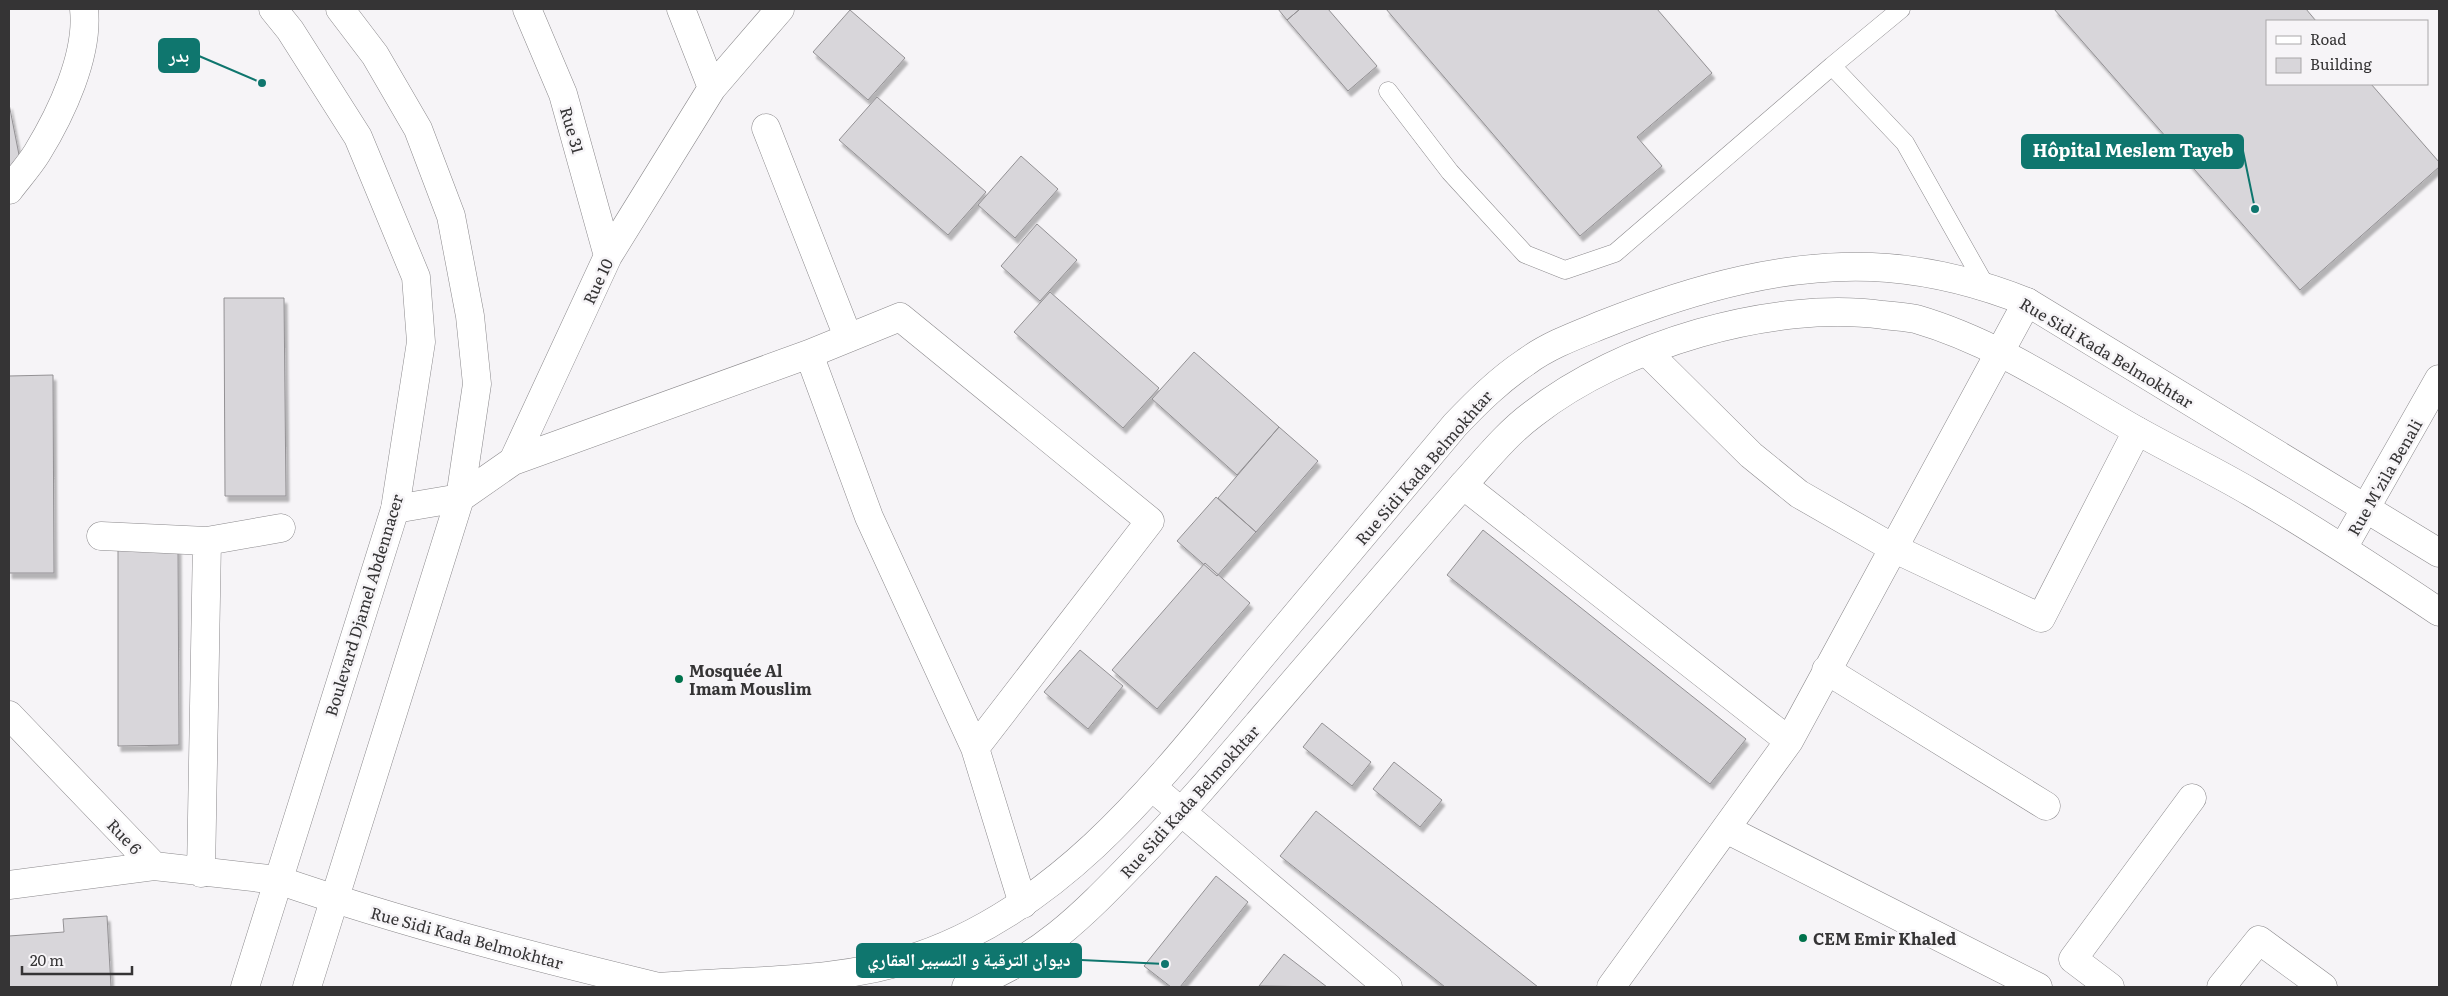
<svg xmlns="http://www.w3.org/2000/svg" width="2448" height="996" font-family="Literata,'Noto Naskh Arabic',serif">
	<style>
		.building { fill: #d8d6da; stroke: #939194; filter: url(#shadow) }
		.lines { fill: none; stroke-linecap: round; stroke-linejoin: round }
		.service-casing { stroke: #8b898c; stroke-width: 19 }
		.minor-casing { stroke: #8b898c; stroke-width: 29 }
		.secondary-casing { stroke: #8b898c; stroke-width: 29 }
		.primary-casing { stroke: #8b898c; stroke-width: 29 }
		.service { stroke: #fff; stroke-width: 18 }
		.minor { stroke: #fff; stroke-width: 28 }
		.secondary { stroke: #fff; stroke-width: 28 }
		.primary { stroke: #fff; stroke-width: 28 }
		.poi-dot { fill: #00724c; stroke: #f6f4f7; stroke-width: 2 }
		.labels { text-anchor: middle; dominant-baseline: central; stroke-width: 5; stroke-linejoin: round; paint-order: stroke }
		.street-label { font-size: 16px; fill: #353435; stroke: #f6f4f7 }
		.poi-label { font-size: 16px; font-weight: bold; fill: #353435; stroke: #f6f4f7; text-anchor: start }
		.leader { fill: none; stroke: #0f766e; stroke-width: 2 }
		.callout-dot { fill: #0f766e; stroke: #f6f4f7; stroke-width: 2 }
		.callout { fill: #0f766e; stroke: #0f766e; stroke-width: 2 }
		.callout-label { font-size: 18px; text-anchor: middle; font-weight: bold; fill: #fff }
	</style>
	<defs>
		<filter id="shadow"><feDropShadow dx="3" dy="5.5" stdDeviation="1" flood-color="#0004"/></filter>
	</defs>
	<rect width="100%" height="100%" fill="#f6f4f7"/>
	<path class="building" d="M 1278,9 L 1300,9 L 1287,20 Z
		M 1300,9 L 1328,9 L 1377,66 L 1348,91 L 1287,20 Z
		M 1386,9 L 1657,9 L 1712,73 L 1637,137 L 1662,166 L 1580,236 Z
		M 2054,9 L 2306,9 L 2316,21 L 2267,21 L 2267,84 L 2371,84 L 2439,162 L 2439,167 L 2300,290 Z
		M 850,10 L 905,58 L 868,100 L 813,52 Z
		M 877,97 L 986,192 L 948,235 L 839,140 Z
		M 9,104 L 21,165 L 9,167 Z
		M 1021,156 L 1058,189 L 1015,238 L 978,205 Z
		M 1037,224 L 1077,260 L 1040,301 L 1001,266 Z
		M 1050,292 L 1159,388 L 1123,428 L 1014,332 Z
		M 224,298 L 284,298 L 286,496 L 225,496 Z
		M 1194,352 L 1279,427 L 1237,475 L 1152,399 Z
		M 53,375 L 54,573 L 9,573 L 9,376 Z
		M 1279,427 L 1318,461 L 1256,532 L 1218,498 Z
		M 1216,497 L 1256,532 L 1217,576 L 1177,541 Z
		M 1483,530 L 1746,739 L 1710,784 L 1447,575 Z
		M 178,548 L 179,745 L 118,746 L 118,549 Z
		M 1205,563 L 1250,603 L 1157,709 L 1112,670 Z
		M 1080,650 L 1123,686 L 1088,729 L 1044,692 Z
		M 1322,723 L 1371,762 L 1352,786 L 1303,747 Z
		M 1394,762 L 1442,800 L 1420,827 L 1373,789 Z
		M 1316,811 L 1538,987 L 1445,987 L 1280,856 Z
		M 1216,876 L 1248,902 L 1180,987 L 1171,987 L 1144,966 Z
		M 107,916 L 111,987 L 9,987 L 9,936 L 64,932 L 63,919 Z
		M 1284,954 L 1327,987 L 1259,986 Z"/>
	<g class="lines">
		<g class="service-casing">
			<path id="service" d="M 1832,66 L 1901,9
				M 1388,91 L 1450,172 L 1525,254 L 1565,270 L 1615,253 L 1832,66 L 1905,143 L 1985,285"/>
		</g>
		<g class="minor-casing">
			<path id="minor" d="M 527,9 L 563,94 L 608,256
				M 681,9 L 712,88
				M 766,128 L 848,337
				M 9,190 C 18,178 29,166 37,153 C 61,114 89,55 84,9
				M 1647,352 L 1751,455 L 1799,494 L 1895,549 L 2041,618 L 2137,431
				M 809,354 L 900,317 L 1150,521 L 975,748
				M 513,461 L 809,354 L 869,517 L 975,748 L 1023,904
				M 1463,485 L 1789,741
				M 395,509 L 460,498 L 513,461 L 608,256 L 712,88 L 780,9
				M 101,536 L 207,541 L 281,528
				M 2343,548 L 2439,379
				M 1826,670 L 2046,806
				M 9,715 L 154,866 L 278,880
				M 1152,787 L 1388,987
				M 1726,829 L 2038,987
				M 201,873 L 207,541
				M 9,885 L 154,866
				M 1611,987 L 1789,741 L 2027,302
				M 2110,987 L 2073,959 L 2192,798
				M 2221,987 L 2259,940 L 2323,987"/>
		</g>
		<g class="secondary-casing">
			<path id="secondary" d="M 278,880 C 403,923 531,956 659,987
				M 659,987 C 746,979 835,985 919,956 C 1067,905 1164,774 1260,658 C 1325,581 1390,503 1455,425 C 1477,402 1499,380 1526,362 C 1549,345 1577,335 1604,324 C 1692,289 1792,260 1888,268 C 1936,272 1982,284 2027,302 L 2439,553
				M 966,987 C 1039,960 1082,916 1136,860 C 1180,815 1220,768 1261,720 C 1328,642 1395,563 1463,485 C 1485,461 1506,434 1533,414 C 1621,345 1772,300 1883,315 C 1894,316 1906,317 1916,319 C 1995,342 2064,389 2134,429 C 2173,451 2213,470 2252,493 C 2316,530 2378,571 2439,612"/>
		</g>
		<g class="primary-casing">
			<path id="primary" d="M 245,987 L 395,509 L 421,342 L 416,277 L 358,137 L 290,30 L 273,9
				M 307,987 L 460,498 L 477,384 L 470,316 L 451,216 L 418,129 L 375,55 L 340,9"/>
		</g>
		<use href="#service" class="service"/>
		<use href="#minor" class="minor"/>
		<use href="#secondary" class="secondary"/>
		<use href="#primary" class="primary"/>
	</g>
	<g class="poi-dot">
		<circle cx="679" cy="679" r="5"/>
		<circle cx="1803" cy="938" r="5"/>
	</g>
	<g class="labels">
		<g class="street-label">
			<text transform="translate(573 130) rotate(74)">Rue 31</text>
			<text transform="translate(597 281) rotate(-65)">Rue 10</text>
			<text transform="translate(2107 352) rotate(31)">Rue Sidi Kada Belmokhtar</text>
			<text transform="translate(1423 467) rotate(-49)">Rue Sidi Kada Belmokhtar</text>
			<text transform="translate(2384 477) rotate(-60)">Rue M'zila Benali</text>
			<text transform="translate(363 605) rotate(-73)">Boulevard Djamel Abdennacer</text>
			<text transform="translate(1189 801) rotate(-48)">Rue Sidi Kada Belmokhtar</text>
			<text transform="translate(125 836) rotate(46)">Rue 6</text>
			<text transform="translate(467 937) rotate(15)">Rue Sidi Kada Belmokhtar</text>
		</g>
		<g class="poi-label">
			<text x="689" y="670">Mosquée Al<tspan x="689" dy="18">Imam Mouslim</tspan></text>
			<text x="1813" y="938">CEM Emir Khaled</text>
		</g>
	</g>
	<path class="leader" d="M262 83L199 56M2255 209L2243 151M1165 964L1081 960"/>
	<g class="callout-dot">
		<circle cx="262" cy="83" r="5"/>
		<circle cx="2255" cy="209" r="5"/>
		<circle cx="1165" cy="964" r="5"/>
	</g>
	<g class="callout">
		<rect x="159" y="39" width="40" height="33" rx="5"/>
		<rect x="2022" y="135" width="221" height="33" rx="5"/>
		<rect x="857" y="944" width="224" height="33" rx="5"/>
	</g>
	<g class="callout-label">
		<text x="179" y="62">بدر</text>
		<text x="2133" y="157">Hôpital Meslem Tayeb</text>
		<text x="969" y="966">ديوان الترقية و التسيير العقاري</text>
	</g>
	<rect width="2448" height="996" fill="none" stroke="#353435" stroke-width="20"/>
	<rect x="2266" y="20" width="162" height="65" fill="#f6f4f7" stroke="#a9a7a9"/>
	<rect x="2276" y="36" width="25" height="8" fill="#ffffff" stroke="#a9a7a9"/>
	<text x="2310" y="45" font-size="15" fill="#353435">Road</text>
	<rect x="2276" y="58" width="25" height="15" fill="#d8d6da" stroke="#a9a7a9"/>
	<text x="2310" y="70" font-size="15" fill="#353435">Building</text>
	<path d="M22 966v8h110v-8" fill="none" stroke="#353435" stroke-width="2.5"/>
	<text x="30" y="966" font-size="15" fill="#353435" stroke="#f6f4f7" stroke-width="4" paint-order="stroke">20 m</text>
</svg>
